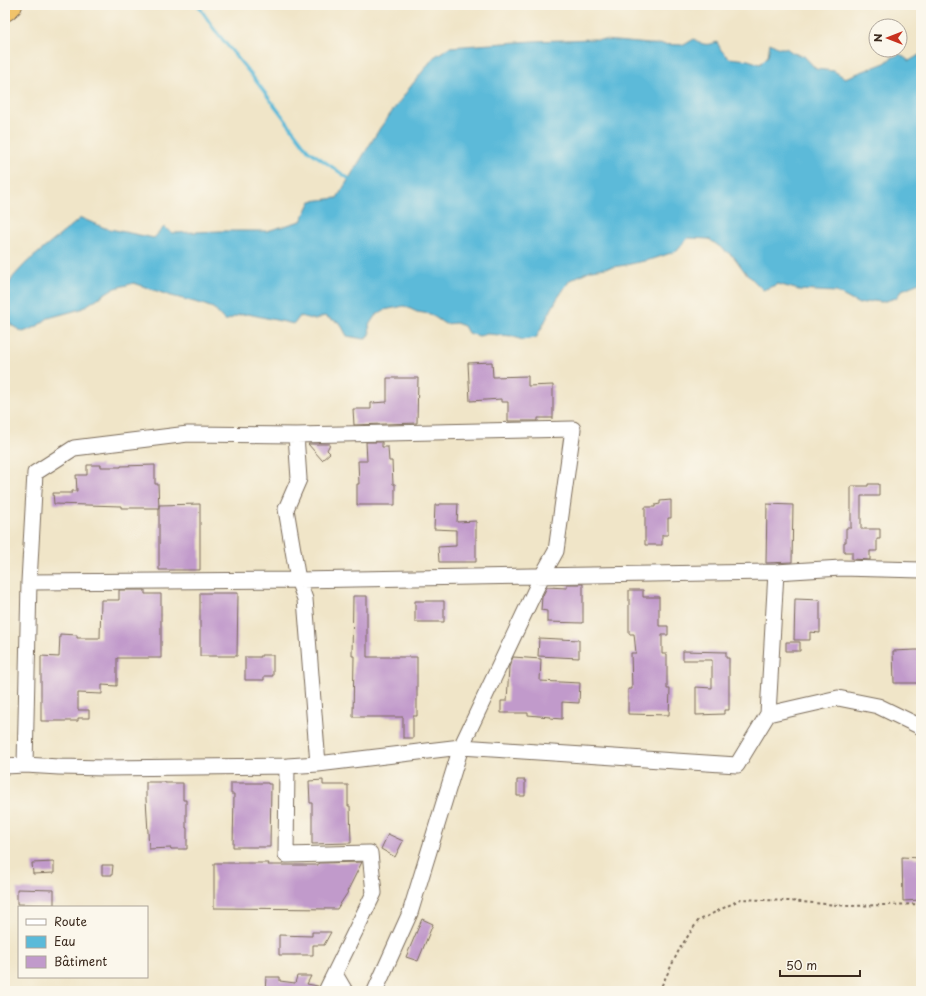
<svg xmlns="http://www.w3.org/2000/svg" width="926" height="996" font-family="'Playpen Sans',sans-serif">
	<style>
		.water { fill: #5bbad9; stroke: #4b727c }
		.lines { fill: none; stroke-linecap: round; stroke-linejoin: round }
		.stream { stroke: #5bbad9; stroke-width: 3 }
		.building { fill: #c19acb }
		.minor-casing { stroke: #7a6b5a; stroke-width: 17 }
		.highway-casing { stroke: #7a6b5a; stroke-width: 24 }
		.path { stroke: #7a6b5a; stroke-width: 2; stroke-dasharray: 3 3; stroke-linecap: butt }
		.minor { stroke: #fff; stroke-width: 15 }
		.highway { stroke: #f1c36a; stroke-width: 22 }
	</style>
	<rect width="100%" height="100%" fill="#fbf7ec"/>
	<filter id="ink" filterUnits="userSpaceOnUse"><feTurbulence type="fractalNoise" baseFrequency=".025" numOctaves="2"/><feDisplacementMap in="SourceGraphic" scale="8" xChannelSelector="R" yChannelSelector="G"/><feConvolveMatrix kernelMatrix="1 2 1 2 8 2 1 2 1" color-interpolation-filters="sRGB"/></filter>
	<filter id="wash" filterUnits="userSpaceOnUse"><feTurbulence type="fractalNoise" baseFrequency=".012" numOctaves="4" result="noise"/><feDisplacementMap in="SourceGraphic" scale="16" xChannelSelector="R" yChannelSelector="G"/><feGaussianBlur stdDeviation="0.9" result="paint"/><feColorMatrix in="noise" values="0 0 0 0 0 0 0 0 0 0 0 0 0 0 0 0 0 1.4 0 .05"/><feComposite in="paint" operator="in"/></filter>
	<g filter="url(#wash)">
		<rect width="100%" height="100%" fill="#f0e5c8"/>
		<path class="water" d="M 594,39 L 649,44 L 684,45 L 694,39 C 702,45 707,46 717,42 L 721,50 L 729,58 L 748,60 L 760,64 L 768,56 L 770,43 L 779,48 L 786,48 L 793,53 L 804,56 L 816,69 L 834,71 L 845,78 L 885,63 L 891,58 L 900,54 L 909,61 L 921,54 L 921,284 L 919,283 L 902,290 L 896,298 L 882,302 L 873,301 L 859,304 L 836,292 L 799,290 L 778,284 L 763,290 L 745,272 L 734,257 L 709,239 L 688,238 L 677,251 L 653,259 L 626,265 L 591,270 L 570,280 L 557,299 L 536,338 L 522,340 L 512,336 L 487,334 L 479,336 L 468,333 L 464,326 L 456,323 L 445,324 L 430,314 L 417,312 L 404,306 L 384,310 L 375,316 L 369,325 L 370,335 L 364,339 L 347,336 L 340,323 L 324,316 L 315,320 L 300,316 L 294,324 L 248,314 L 239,315 L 225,321 L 213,308 L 202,304 L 168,295 L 134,283 L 112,289 L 81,309 L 48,318 L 36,327 L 23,332 L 11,325 L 5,311 L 5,291 L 13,277 L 26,263 L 81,218 L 105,228 L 154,238 L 164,227 L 172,233 L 220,231 L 267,231 L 301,221 L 311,201 L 337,198 L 380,128 L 411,86 L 434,57 L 450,47 L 533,41 Z"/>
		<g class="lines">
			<path class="stream" d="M 198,5 L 214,29 L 253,77 L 308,150 L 348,178 L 350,180"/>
		</g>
		<g id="blocks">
			<path class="building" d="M 492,362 L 493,377 L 528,376 L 528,386 L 553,385 L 553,418 L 538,418 L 538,421 L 508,421 L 508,402 L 501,402 L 501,399 L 470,401 L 468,363 Z
				M 387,378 L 418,378 L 417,423 L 354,425 L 353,409 L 371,409 L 371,403 L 387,402 Z
				M 366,442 L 382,442 L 382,447 L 388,447 L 389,461 L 392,461 L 393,484 L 395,484 L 395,505 L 357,505 L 357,484 L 359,484 L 358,461 L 367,461 Z
				M 308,444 L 330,444 L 327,450 L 330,453 L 322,460 Z
				M 87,465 L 101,465 L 101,467 L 121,467 L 121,466 L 155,465 L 155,484 L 158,484 L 159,508 L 121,508 L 121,506 L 54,504 L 53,493 L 72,493 L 72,491 L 77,491 L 76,475 L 87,475 Z
				M 868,484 L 879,484 L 879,496 L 861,496 L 861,529 L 880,529 L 880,539 L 877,539 L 877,551 L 870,551 L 870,560 L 852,559 L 852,552 L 844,552 L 844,542 L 846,542 L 846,528 L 851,528 L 851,486 L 868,486 Z
				M 671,500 L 671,518 L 668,518 L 668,535 L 662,535 L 662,545 L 645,545 L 645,507 L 655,507 L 655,505 L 660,504 L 660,501 Z
				M 200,504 L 200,570 L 159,570 L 159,505 Z
				M 439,504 L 458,504 L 457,522 L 476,521 L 476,562 L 439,562 L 438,547 L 456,546 L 456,530 L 434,529 L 435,505 L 439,505 Z
				M 767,504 L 793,505 L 792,562 L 766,563 Z
				M 567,584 L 583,584 L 583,623 L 547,622 L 547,611 L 541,610 L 542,597 L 547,587 L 567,588 Z
				M 119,590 L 145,590 L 145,594 L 161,594 L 161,658 L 117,658 L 117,686 L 102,685 L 102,694 L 78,693 L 78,710 L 89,710 L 89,718 L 78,718 L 78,721 L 41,721 L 41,656 L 59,657 L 60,634 L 77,635 L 77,638 L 100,638 L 101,600 L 119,600 Z
				M 629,590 L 643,590 L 643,597 L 659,597 L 659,626 L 668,626 L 668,635 L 662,635 L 662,654 L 667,654 L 667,689 L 670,689 L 669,715 L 628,714 L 628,689 L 632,689 L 631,653 L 636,653 L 634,634 L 629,634 Z
				M 200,593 L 238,593 L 237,656 L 200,656 Z
				M 353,596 L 367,596 L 367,657 L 417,657 L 417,716 L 413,716 L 413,738 L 403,738 L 403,717 L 353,717 L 354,656 L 352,656 Z
				M 795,599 L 820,600 L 820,633 L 810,632 L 810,640 L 794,640 Z
				M 415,601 L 444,601 L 444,622 L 415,622 Z
				M 539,638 L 579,640 L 579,658 L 538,656 Z
				M 786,642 L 800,642 L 800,651 L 786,651 Z
				M 915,650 L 921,650 L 921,683 L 894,683 L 893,651 Z
				M 683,651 L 726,652 L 726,658 L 729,658 L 729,710 L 724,710 L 724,714 L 696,715 L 696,687 L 712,688 L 712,660 L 683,660 Z
				M 261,655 L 273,655 L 273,676 L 264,676 L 264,680 L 245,680 L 245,657 L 261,657 Z
				M 513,657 L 541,659 L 540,681 L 580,683 L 579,703 L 562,702 L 562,719 L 550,718 L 550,717 L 528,715 L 528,713 L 501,713 L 501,701 L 507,701 L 509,667 Z
				M 323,780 L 323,785 L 348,785 L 348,806 L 350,806 L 351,843 L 312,844 L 312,803 L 310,803 L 309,781 Z
				M 517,780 L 525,780 L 525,796 L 517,796 Z
				M 146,782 L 165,782 L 165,783 L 183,783 L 183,800 L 186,800 L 186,828 L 187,828 L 187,849 L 171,849 L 171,848 L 149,849 L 146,799 Z
				M 231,783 L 268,783 L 268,784 L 271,784 L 270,847 L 233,847 L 234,794 L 231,794 Z
				M 388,834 L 403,841 L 395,857 L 381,849 Z
				M 902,857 L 921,858 L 921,900 L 903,901 Z
				M 54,862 L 54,873 L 33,874 L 32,863 Z
				M 362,862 L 347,892 L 348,892 L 337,909 L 214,908 L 214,863 L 269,863 L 268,865 L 318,865 L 318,863 Z
				M 102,865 L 113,865 L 112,875 L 102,875 Z
				M 17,889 L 54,890 L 54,905 L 17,904 Z
				M 422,919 L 433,924 L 418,961 L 406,957 Z
				M 312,932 L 331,932 L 324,945 L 313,945 L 313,955 L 279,955 L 279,935 L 312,936 Z
				M 297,976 L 311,976 L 307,984 L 318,986 L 317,991 L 265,991 L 266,977 L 280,977 L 280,981 L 295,983 Z"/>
		</g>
	</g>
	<g filter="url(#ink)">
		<use href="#blocks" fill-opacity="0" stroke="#7a6b5a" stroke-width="1"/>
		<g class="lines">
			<g class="minor-casing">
				<path id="minor" d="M 296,435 L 299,479 L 286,509 L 298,580 L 305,599 L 318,764
					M 29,582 L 298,580 L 776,572 L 841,568 L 921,570
					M 768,714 L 776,572
					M 25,765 L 29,582 L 35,473 L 74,448 L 188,434 L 296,435 L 573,429 L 556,551 L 542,576 L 461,747 L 410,913 L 375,991
					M 5,766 L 25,765 L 59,767 L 105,768 L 287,766 L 318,764 L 461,747 L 737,765 L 768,714 L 838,698 L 878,706 L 921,727
					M 287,766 L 286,855 L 370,853 L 374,893 L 326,991
					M 335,974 L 345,991"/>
			</g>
			<g class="highway-casing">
				<path id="highway" d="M 5,10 L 11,5"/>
			</g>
			<path class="path" d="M 659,991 L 680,948 L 698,921 L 741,899 L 789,901 L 850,906 L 921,904"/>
			<use href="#minor" class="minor"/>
			<use href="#highway" class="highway"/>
		</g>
	</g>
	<rect width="926" height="996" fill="none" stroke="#fbf7ec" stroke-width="20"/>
	<rect x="18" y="906" width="130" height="72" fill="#fbf7ec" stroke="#aea59a"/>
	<rect x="26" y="919" width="20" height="6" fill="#ffffff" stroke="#aea59a"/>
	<text x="54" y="926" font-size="12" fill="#3b2a1e">Route</text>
	<rect x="26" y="936" width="20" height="12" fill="#5bbad9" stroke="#aea59a"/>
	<text x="54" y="946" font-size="12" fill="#3b2a1e">Eau</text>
	<rect x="26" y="956" width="20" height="12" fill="#c19acb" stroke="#aea59a"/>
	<text x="54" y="966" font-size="12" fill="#3b2a1e">Bâtiment</text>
	<g transform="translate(888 38) rotate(270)"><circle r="19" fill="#fbf7ec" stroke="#aea59a"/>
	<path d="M0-3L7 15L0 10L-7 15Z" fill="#c8321e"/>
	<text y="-6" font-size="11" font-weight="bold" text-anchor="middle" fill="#3b2a1e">N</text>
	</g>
	<path d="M780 970v6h80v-6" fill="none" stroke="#3b2a1e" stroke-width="2"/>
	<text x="786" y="970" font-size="12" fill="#3b2a1e" stroke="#fbf7ec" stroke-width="3" paint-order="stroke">50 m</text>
</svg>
